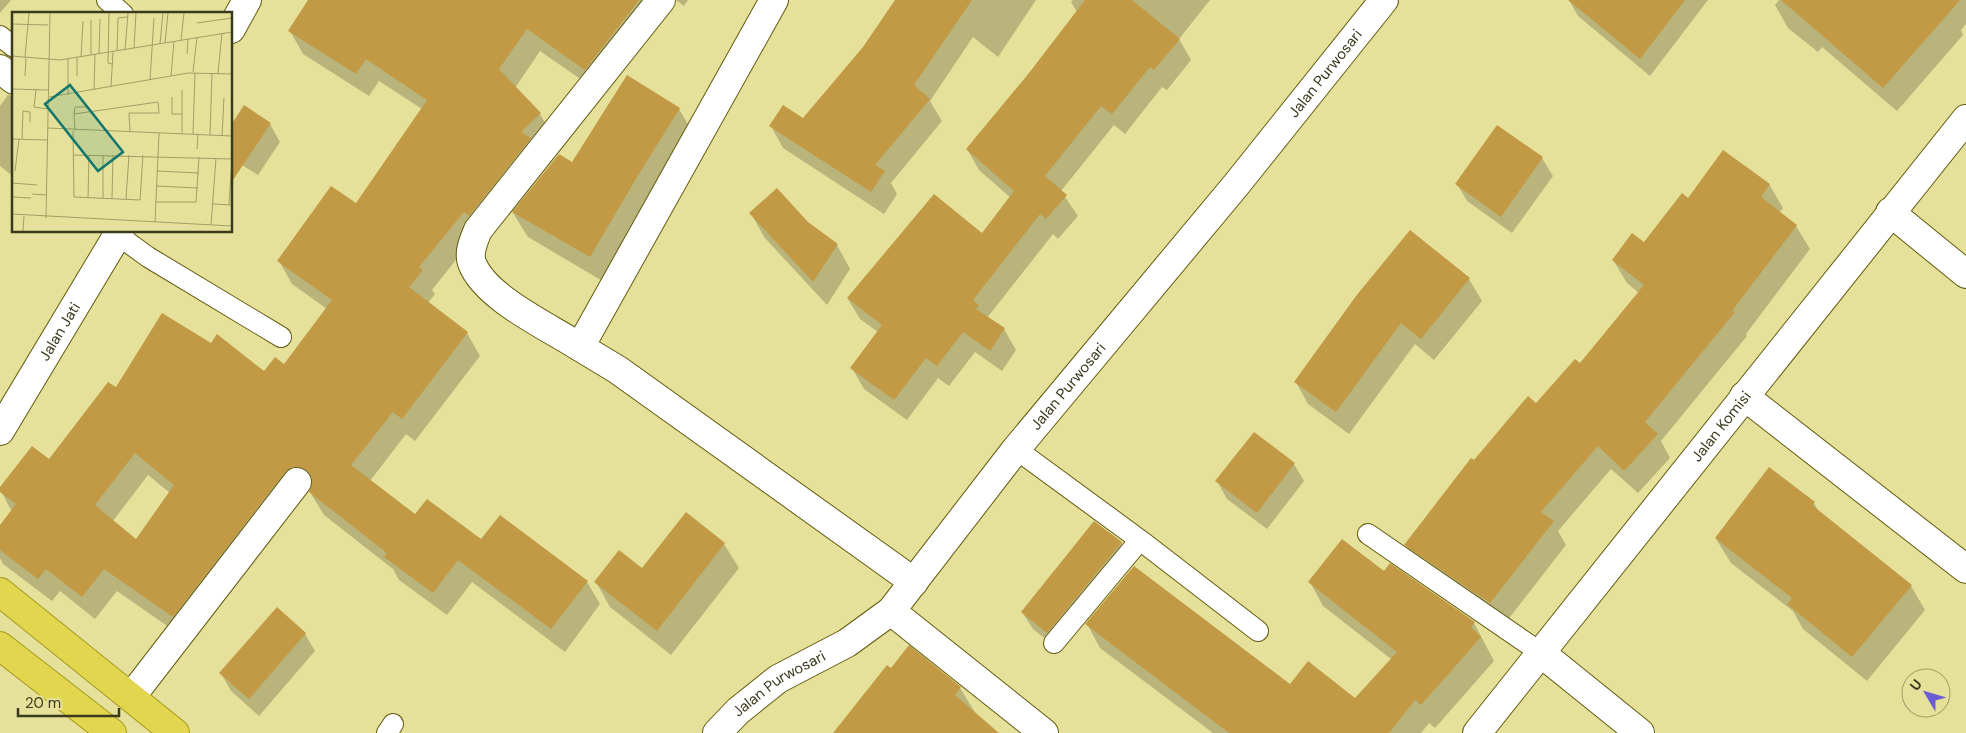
<svg xmlns="http://www.w3.org/2000/svg" width="1966" height="733" font-family="'DM Sans',sans-serif">
	<style>
		.shadow { fill: #0003; fill-rule: evenodd }
		.building { fill: #c29a45; fill-rule: evenodd }
		.lines { fill: none; stroke-linecap: round; stroke-linejoin: round }
		.service-casing { stroke: #625b11; stroke-width: 22 }
		.minor-casing { stroke: #625b11; stroke-width: 30 }
		.trunk-casing { stroke: #a39920; stroke-width: 30 }
		.service { stroke: #fff; stroke-width: 20 }
		.minor { stroke: #fff; stroke-width: 28 }
		.trunk { stroke: #e2d64e; stroke-width: 28 }
		.labels { text-anchor: middle; dominant-baseline: central; stroke-width: 4; stroke-linejoin: round; paint-order: stroke }
		.street-label { font-size: 15px; fill: #3c3a1d; stroke: #e6e19a }
		.inset-road { fill: none; stroke: #a29e68; stroke-width: 1 }
		.view { fill: #0f766e; fill-opacity: 0.15; stroke: #0f766e; stroke-width: 2.5 }
		.inset-edge { fill: none; stroke: #3c3a1d; stroke-width: 2.5 }
	</style>
	<rect width="100%" height="100%" fill="#e6e19a"/>
	<path class="shadow" d="M 0,0 L 11,0 L 0,13 Z
		M 310,0 L 669,0 L 599,92 L 540,51 L 515,88 L 540,114 L 553,137 L 432,290 L 435,294 L 428,303 L 467,333 L 480,356 L 415,441 L 406,434 L 370,481 L 415,516 L 587,582 L 600,604 L 565,652 L 472,582 L 447,615 L 399,580 L 393,569 L 324,515 L 310,492 L 312,489 L 305,490 L 186,639 L 117,591 L 95,619 L 60,591 L 52,601 L 3,564 L 0,558 L 0,527 L 12,512 L 0,489 L 49,461 L 116,389 L 211,344 L 264,373 L 284,365 L 327,309 L 292,284 L 279,261 L 356,205 L 422,109 L 379,81 L 369,96 L 303,54 L 290,31 ZM 148,475 L 170,493 L 136,540 L 113,521 Z
		M 676,0 L 688,0 L 684,6 Z
		M 897,0 L 1036,0 L 998,57 L 973,37 L 930,101 L 942,121 L 891,183 L 897,194 L 884,214 L 783,148 L 771,126 L 803,119 L 864,48 Z
		M 1073,0 L 1210,0 L 1179,39 L 1191,60 L 1167,90 L 1162,87 L 1125,134 L 1114,125 L 1061,191 L 1078,216 L 1058,239 L 1053,234 L 987,318 L 1004,329 L 1016,350 L 1002,371 L 975,352 L 949,386 L 938,378 L 907,420 L 864,389 L 852,368 L 878,332 L 860,319 L 848,299 L 982,235 L 1011,198 L 979,170 L 967,149 L 1030,74 L 1077,12 L 1071,2 Z
		M 1569,0 L 1708,0 L 1650,76 L 1578,16 Z
		M 1779,0 L 1966,0 L 1966,24 L 1961,30 L 1963,35 L 1897,111 L 1822,47 L 1818,52 L 1788,28 L 1775,5 Z
		M 628,77 L 679,109 L 694,134 L 604,282 L 528,237 L 513,213 L 572,163 Z
		M 8,95 L 14,96 L 14,177 L 0,166 L 0,106 Z
		M 270,124 L 280,142 L 258,175 L 232,159 Z
		M 1497,126 L 1542,158 L 1553,176 L 1512,233 L 1467,201 L 1457,184 Z
		M 1769,184 L 1783,208 L 1779,213 L 1796,226 L 1810,249 L 1746,334 L 1747,336 L 1661,441 L 1670,458 L 1638,493 L 1611,469 L 1558,531 L 1566,545 L 1503,626 L 1419,568 L 1406,545 L 1474,461 L 1580,365 L 1639,293 L 1627,283 L 1613,260 L 1644,244 L 1689,200 Z
		M 751,213 L 837,245 L 850,269 L 827,305 L 764,237 Z
		M 1410,232 L 1469,279 L 1482,301 L 1434,360 L 1415,344 L 1349,434 L 1308,404 L 1296,382 Z
		M 1294,464 L 1304,481 L 1267,529 L 1227,499 L 1217,481 Z
		M 1814,503 L 1819,512 L 1911,586 L 1925,610 L 1867,681 L 1803,629 L 1793,611 L 1731,563 L 1716,539 Z
		M 1094,523 L 1122,543 L 1132,560 L 1058,649 L 1033,629 L 1022,612 Z
		M 724,544 L 739,568 L 671,655 L 610,607 L 596,582 Z
		M 1384,573 L 1474,623 L 1494,661 L 1435,728 L 1429,723 L 1421,733 L 1213,733 L 1100,648 L 1087,624 L 1290,686 L 1356,700 L 1391,659 L 1323,606 L 1310,582 Z
		M 305,634 L 315,651 L 259,716 L 231,691 L 221,673 Z
		M 960,688 L 976,714 L 997,733 L 835,733 Z"/>
	<path class="building" d="M 308,0 L 639,0 L 585,70 L 527,29 L 499,69 L 541,113 L 521,132 L 531,138 L 469,216 L 464,212 L 419,267 L 423,270 L 409,287 L 468,332 L 402,419 L 393,412 L 351,465 L 415,514 L 427,499 L 481,539 L 500,515 L 588,581 L 551,629 L 458,560 L 433,593 L 384,557 L 387,553 L 309,492 L 312,485 L 312,477 L 307,470 L 300,467 L 292,467 L 285,472 L 173,617 L 104,569 L 82,597 L 46,569 L 38,579 L 0,550 L 0,525 L 16,504 L 0,492 L 0,487 L 32,446 L 49,459 L 108,382 L 116,387 L 162,313 L 211,343 L 217,334 L 264,371 L 275,357 L 284,364 L 332,300 L 277,261 L 331,186 L 356,203 L 427,100 L 366,59 L 356,74 L 288,31 ZM 135,453 L 174,485 L 136,539 L 95,505 Z
		M 895,0 L 972,0 L 914,85 L 930,99 L 875,165 L 885,171 L 871,192 L 769,126 L 783,105 L 803,118 L 863,47 Z
		M 1085,0 L 1132,0 L 1180,39 L 1154,70 L 1150,67 L 1112,114 L 1101,106 L 1045,176 L 1067,195 L 1046,219 L 1040,214 L 973,300 L 979,305 L 976,309 L 1005,328 L 990,351 L 963,332 L 937,366 L 926,358 L 894,400 L 850,368 L 882,325 L 847,298 L 934,194 L 982,233 L 1014,191 L 966,149 L 1029,73 Z
		M 1568,0 L 1685,0 L 1640,59 Z
		M 1781,0 L 1960,0 L 1883,88 Z
		M 627,75 L 680,108 L 634,182 L 590,257 L 512,212 L 559,154 L 572,162 Z
		M 244,105 L 271,123 L 231,183 L 231,125 Z
		M 1497,125 L 1543,157 L 1501,217 L 1455,184 Z
		M 1723,150 L 1770,184 L 1761,197 L 1797,225 L 1732,311 L 1735,312 L 1645,422 L 1658,434 L 1624,471 L 1598,446 L 1541,512 L 1554,521 L 1490,603 L 1404,545 L 1471,458 L 1474,460 L 1528,396 L 1536,403 L 1575,359 L 1580,363 L 1644,285 L 1612,260 L 1632,233 L 1644,242 L 1682,193 L 1688,198 Z
		M 777,188 L 808,222 L 838,244 L 813,282 L 749,213 Z
		M 1410,230 L 1470,278 L 1421,339 L 1401,323 L 1336,412 L 1294,382 L 1356,296 Z
		M 1254,432 L 1295,463 L 1257,513 L 1215,481 Z
		M 1769,467 L 1815,502 L 1812,505 L 1912,585 L 1852,657 L 1787,604 L 1792,598 L 1715,538 Z
		M 686,512 L 725,543 L 657,631 L 594,582 L 619,550 L 642,568 Z
		M 1094,521 L 1122,542 L 1047,633 L 1021,612 Z
		M 1342,539 L 1384,571 L 1390,563 L 1475,622 L 1471,627 L 1481,637 L 1421,705 L 1415,700 L 1389,733 L 1229,733 L 1085,624 L 1134,566 L 1290,684 L 1308,661 L 1355,698 L 1397,652 L 1308,582 Z
		M 277,607 L 306,633 L 249,699 L 219,673 Z
		M 909,645 L 961,687 L 955,695 L 999,733 L 833,733 L 887,665 L 891,668 Z"/>
	<g class="lines">
		<g class="service-casing">
			<path id="service" d="M 107,0 L 123,14
				M 0,36 L 14,47
				M 118,235 L 148,257 L 281,337
				M 1016,449 L 1140,540 L 1258,631
				M 1368,534 L 1541,653
				M 1054,643 L 1140,540
				M 387,733 L 393,724"/>
		</g>
		<g class="minor-casing">
			<g id="minor">
				<path d="M 774,0 L 580,347 L 618,370 L 914,582"/>
				<path d="M 231,29 L 247,0"/>
				<path d="M 0,69 L 14,80"/>
				<path d="M 1890,212 L 1966,274"/>
				<path d="M 580,347 C 549,327 485,298 472,263 C 468,252 474,240 478,230 L 661,0"/>
				<path d="M 1744,396 L 1966,569"/>
				<path id="s1" d="M 0,431 L 120,231"/>
				<path d="M 891,611 L 1044,733"/>
				<path d="M 1541,653 L 1640,733"/>
				<path d="M 131,697 L 297,482"/>
				<path id="s2" d="M 717,733 L 738,711 L 778,679 L 847,643 L 891,611 L 1016,449 L 1236,185 L 1384,0"/>
				<path id="s3" d="M 1477,733 L 1966,119"/>
			</g>
		</g>
		<g class="trunk-casing">
			<path id="trunk" d="M 0,592 L 175,733
				M 0,646 L 112,733"/>
		</g>
		<use href="#service" class="service"/>
		<use href="#minor" class="minor"/>
		<use href="#trunk" class="trunk"/>
	</g>
	<g class="labels">
		<g class="street-label">
			<text stroke="none"><textPath href="#s2" startOffset="905">Jalan Purwosari</textPath></text>
			<text stroke="none"><textPath href="#s1" startOffset="116">Jalan Jati</textPath></text>
			<text stroke="none"><textPath href="#s2" startOffset="500">Jalan Purwosari</textPath></text>
			<text stroke="none"><textPath href="#s3" startOffset="392">Jalan Komisi</textPath></text>
			<text stroke="none"><textPath href="#s2" startOffset="80">Jalan Purwosari</textPath></text>
		</g>
	</g>
	<g transform="translate(12 12)">
		<rect width="220" height="220" fill="#e6e19a"/>
		<path class="inset-road" d="M 97,1 L 96,51 L 100,52M 185,11 L 220,6M 0,12 L 36,13M 169,28 L 172,1M 153,31 L 156,1M 148,32 L 151,1M 122,36 L 124,1M 113,38 L 116,1M 105,39 L 106,6 L 115,5M 87,42 L 88,7M 175,42 L 176,27M 79,43 L 79,8M 0,44 L 48,48 L 220,20M 13,45 L 17,1M 69,45 L 71,9M 181,60 L 185,25M 206,61 L 210,21M 13,64 L 14,45M 65,64 L 65,45M 159,64 L 162,29M 138,68 L 142,6M 99,75 L 101,40M 0,77 L 36,78M 24,78 L 22,95 L 36,97M 82,78 L 83,42M 170,78 L 170,121M 56,83 L 56,47M 37,85 L 176,61 L 220,62M 160,85 L 160,102 L 170,102M 62,102 L 63,95 L 76,95M 36,116 L 220,124M 61,119 L 62,185 L 128,188 L 131,143M 63,119 L 62,102 L 146,90 L 147,101 L 117,101 L 118,120M 181,122 L 183,61M 198,123 L 200,61M 210,124 L 212,86M 0,127 L 36,128M 10,127 L 11,99 L 18,100 L 18,110M 185,137 L 186,122M 61,143 L 220,147M 91,143 L 91,187M 3,159 L 7,127M 145,159 L 187,161M 0,171 L 25,173M 144,174 L 186,176M 20,182 L 35,183M 0,185 L 19,186M 76,186 L 77,143M 100,187 L 101,143M 114,187 L 117,143M 144,190 L 184,190 L 187,145M 201,192 L 220,193M 217,193 L 220,147M 0,202 L 220,214M 34,206 L 38,1M 143,210 L 147,121M 199,213 L 204,146M 11,219 L 12,204"/>
		<path class="view" d="M 58,73 L 111,140 L 86,159 L 33,92 Z"/>
		<rect width="220" height="220" class="inset-edge"/>
	</g>
	<g transform="translate(1926 693) rotate(308)"><circle r="24" fill="#e6e19a" stroke="#a29e68"/>
	<path d="M0-4L9 19L0 12L-9 19Z" fill="#6a5cd5"/>
	<text y="-8" font-size="14" font-weight="bold" text-anchor="middle" fill="#3c3a1d">U</text>
	</g>
	<path d="M18 708v8h101v-8" fill="none" stroke="#3c3a1d" stroke-width="2.5"/>
	<text x="25" y="708" font-size="15" fill="#3c3a1d" stroke="#e6e19a" stroke-width="4" paint-order="stroke">20 m</text>
</svg>
